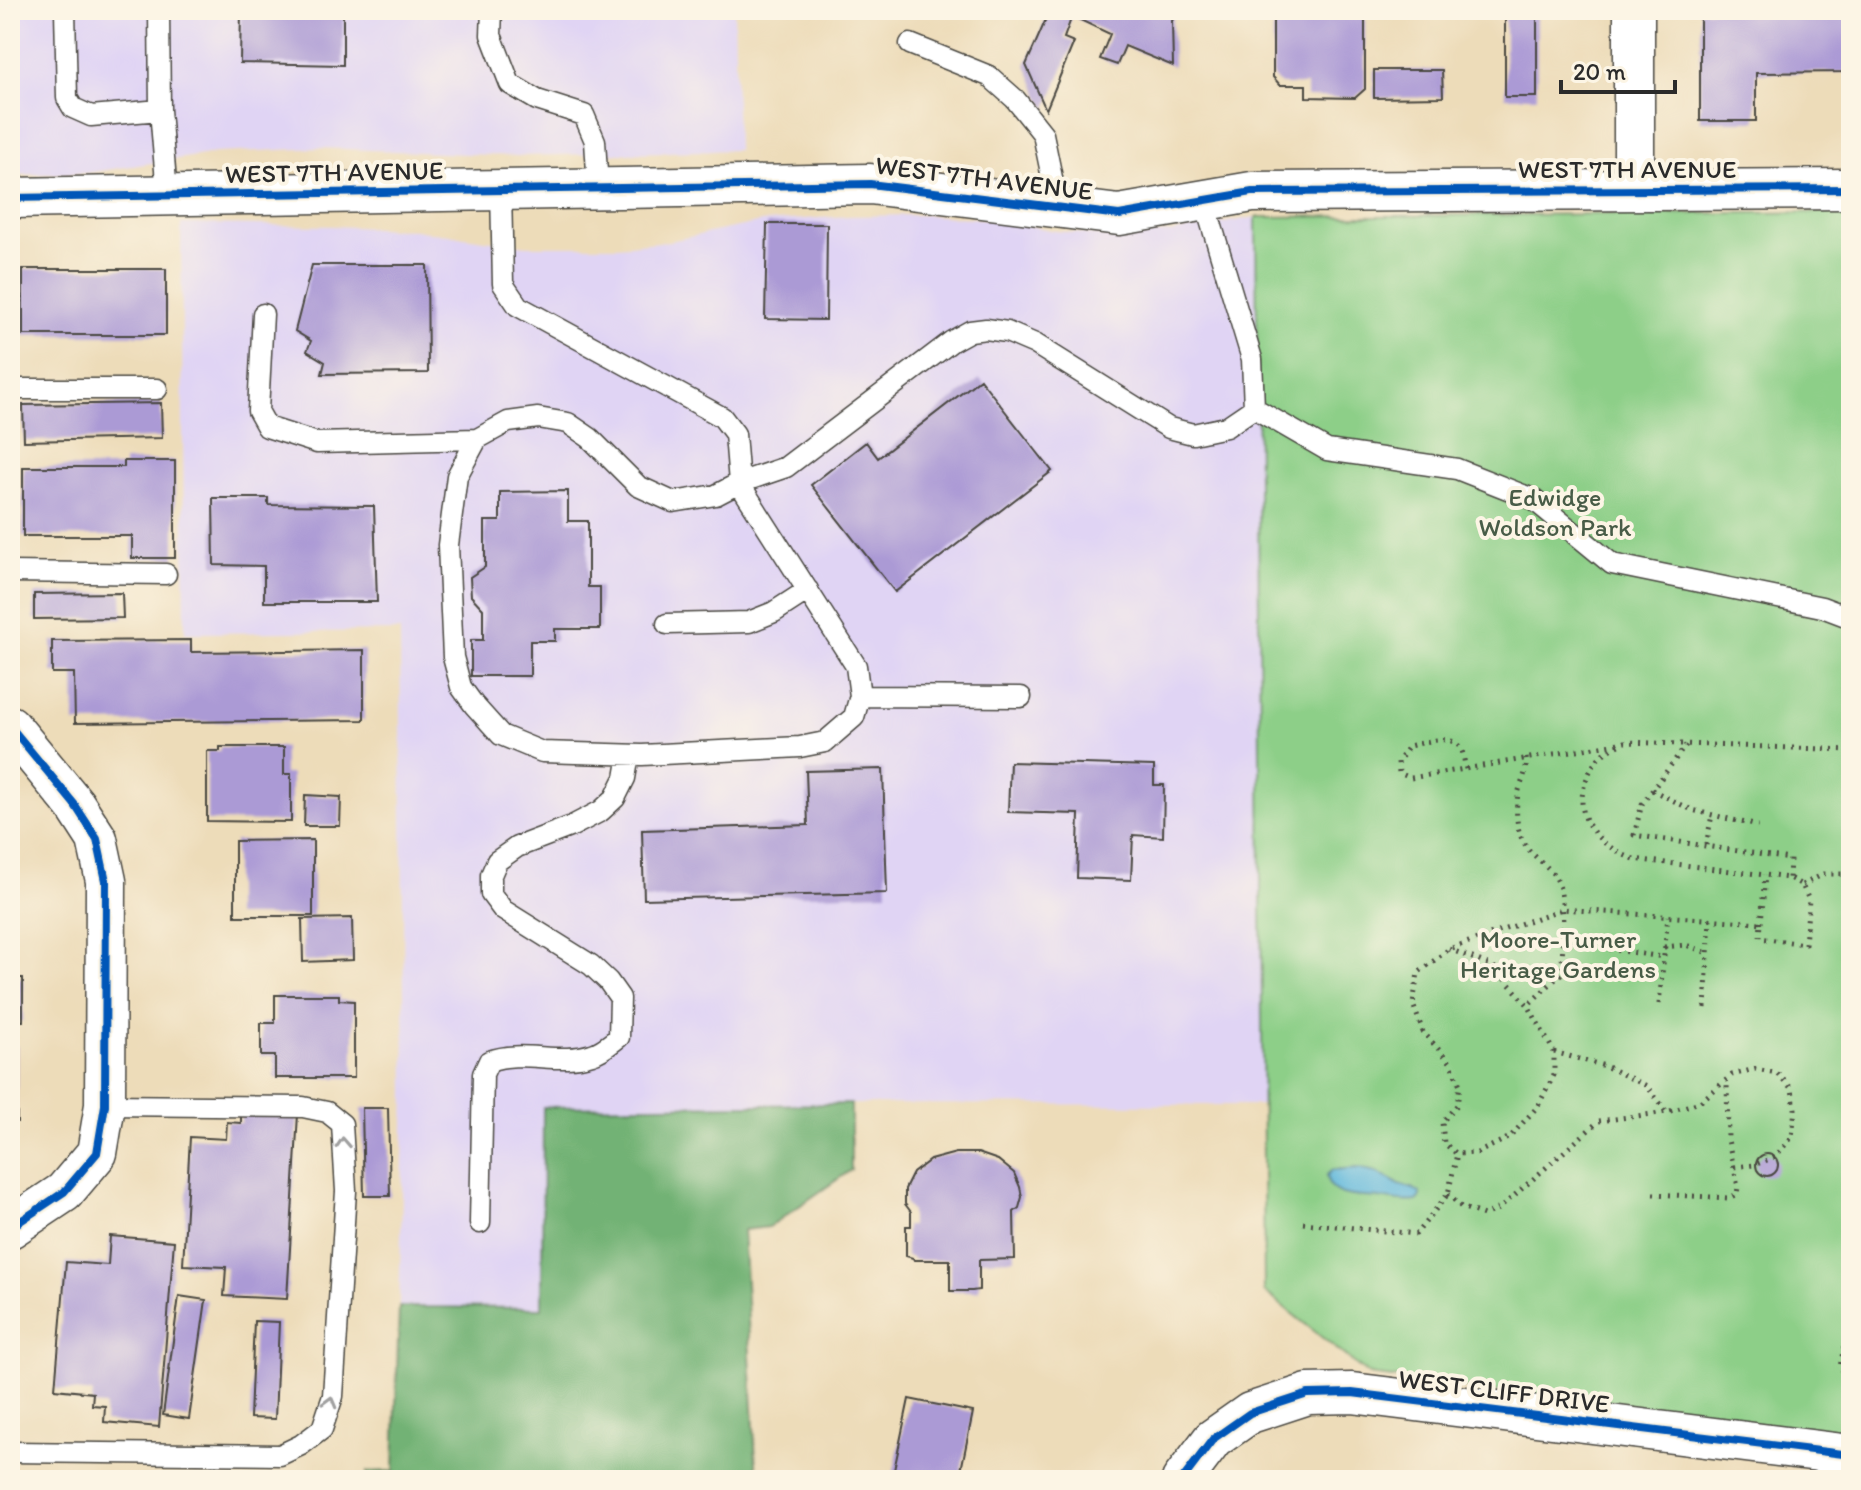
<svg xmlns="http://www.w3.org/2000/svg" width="1861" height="1490" font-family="Itim,sans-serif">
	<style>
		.built { fill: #e0d4f4 }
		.green { fill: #8dcf88; stroke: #5c7d5a; stroke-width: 2 }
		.forest { fill: #72b274; stroke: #4e6e50; stroke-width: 2 }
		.water { fill: #5fb8dc; stroke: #457284; stroke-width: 2 }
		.building { fill: #ab9ad5 }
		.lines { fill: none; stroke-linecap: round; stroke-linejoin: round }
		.service-casing { stroke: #484640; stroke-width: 23 }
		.minor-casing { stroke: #484640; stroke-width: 43 }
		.path { stroke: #484640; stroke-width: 5; stroke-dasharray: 2 6; stroke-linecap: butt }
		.service { stroke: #fff; stroke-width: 20 }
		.minor { stroke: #fff; stroke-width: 40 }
		.cycleway-casing { stroke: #fcf5e5; stroke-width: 13 }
		.cycleway { stroke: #0057b8; stroke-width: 8 }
		.oneway { stroke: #a0a0a0 }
		.labels { text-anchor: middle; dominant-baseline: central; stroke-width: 8; stroke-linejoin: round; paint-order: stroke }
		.street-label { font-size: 26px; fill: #2b2b2b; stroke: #fcf5e5 }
		.park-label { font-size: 26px; fill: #485c47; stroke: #fcf5e5 }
	</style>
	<rect width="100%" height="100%" fill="#fcf5e5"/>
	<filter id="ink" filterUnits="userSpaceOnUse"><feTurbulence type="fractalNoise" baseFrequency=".0125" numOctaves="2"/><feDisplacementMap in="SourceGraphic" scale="16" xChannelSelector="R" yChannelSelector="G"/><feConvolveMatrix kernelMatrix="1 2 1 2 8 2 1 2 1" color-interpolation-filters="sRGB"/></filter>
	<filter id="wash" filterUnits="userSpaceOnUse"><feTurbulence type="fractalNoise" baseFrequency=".006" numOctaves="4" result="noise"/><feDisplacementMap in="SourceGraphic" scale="32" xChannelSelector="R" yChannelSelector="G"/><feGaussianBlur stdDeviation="1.8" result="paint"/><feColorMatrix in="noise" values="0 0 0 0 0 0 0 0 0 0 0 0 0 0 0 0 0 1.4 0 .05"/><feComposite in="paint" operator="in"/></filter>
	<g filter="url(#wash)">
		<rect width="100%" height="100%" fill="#eddcb9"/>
		<path class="built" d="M 10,10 L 734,10 L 737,150 L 518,156 L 320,148 L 216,153 L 87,173 L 10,175 Z
			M 926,215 L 1000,220 L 1056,231 L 1115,237 L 1169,233 L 1256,217 L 1263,1105 L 851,1104 L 543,1107 L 542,1308 L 399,1307 L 405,1091 L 400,631 L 185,633 L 181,224 L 331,226 L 415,230 L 526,246 L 618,246 L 670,241 L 762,222 L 850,216 Z"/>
		<path class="green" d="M 1851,212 L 1851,1437 L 1369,1375 L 1264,1291 L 1256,217 Z"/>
		<path class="forest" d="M 851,1104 L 851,1170 L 769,1227 L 743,1230 L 757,1480 L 368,1480 L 367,1472 L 394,1471 L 399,1307 L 542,1308 L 543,1107 Z"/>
		<path class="water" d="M 1358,1168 L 1376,1172 L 1400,1185 L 1414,1189 L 1420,1193 L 1421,1197 L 1417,1201 C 1400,1203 1395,1200 1379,1198 C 1362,1196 1327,1200 1327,1175 L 1332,1170 Z"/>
		<g id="blocks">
			<path class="building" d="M 241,10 L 343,10 L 343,65 L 240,63 Z
				M 1050,10 L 1177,10 L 1172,21 L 1173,66 L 1125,46 L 1117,65 L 1100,59 L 1110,34 L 1072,16 L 1064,38 L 1074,42 L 1046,110 L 1026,65 Z
				M 1273,10 L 1362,10 L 1365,13 L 1365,89 L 1355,98 L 1306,97 L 1306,85 L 1280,85 L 1273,77 Z
				M 1505,10 L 1537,10 L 1537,97 L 1505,97 Z
				M 1700,10 L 1851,10 L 1851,72 L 1756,73 L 1756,121 L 1700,121 Z
				M 1374,70 L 1442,70 L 1443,97 L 1374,98 Z
				M 767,224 L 827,224 L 826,320 L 765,319 Z
				M 312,265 L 427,265 L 428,373 L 322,374 L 325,362 L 307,351 L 311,341 L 295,331 Z
				M 23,269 L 166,269 L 166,335 L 23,335 Z
				M 980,379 L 1052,471 L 895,592 L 811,485 L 866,442 L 878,458 Z
				M 161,403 L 162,438 L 24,441 L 23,405 Z
				M 124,461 L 175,461 L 175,558 L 132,558 L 132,536 L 23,536 L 23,467 L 124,467 Z
				M 568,491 L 568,521 L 588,521 L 588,587 L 600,587 L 600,629 L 555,629 L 555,641 L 530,641 L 530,676 L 471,676 L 471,640 L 483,640 L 483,609 L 471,596 L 470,577 L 485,567 L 485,521 L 500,521 L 500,492 Z
				M 213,498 L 268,498 L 268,505 L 374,506 L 377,602 L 264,602 L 264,566 L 214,565 Z
				M 122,593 L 123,618 L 34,619 L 34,594 Z
				M 191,640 L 191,652 L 364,650 L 364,720 L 75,723 L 74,673 L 52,673 L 52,641 Z
				M 220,747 L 284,747 L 284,774 L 291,774 L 291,822 L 207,821 L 207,751 L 220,751 Z
				M 1010,762 L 1154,766 L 1154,785 L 1164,785 L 1163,837 L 1133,835 L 1131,880 L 1077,878 L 1079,814 L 1008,812 Z
				M 883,769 L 887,893 L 644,899 L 642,830 L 808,825 L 806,771 Z
				M 305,795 L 341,797 L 340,826 L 304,826 Z
				M 313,840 L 313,916 L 235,916 L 235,841 Z
				M 352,918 L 353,960 L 303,962 L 302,919 Z
				M 10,978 L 23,978 L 23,1021 L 10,1021 Z
				M 275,995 L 339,995 L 339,1000 L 354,1001 L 354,1078 L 275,1078 L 275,1056 L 261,1056 L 261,1023 L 275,1023 Z
				M 10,1046 L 17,1046 L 17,1122 L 10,1122 Z
				M 362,1108 L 388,1108 L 390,1196 L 364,1196 Z
				M 241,1111 L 298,1114 L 287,1299 L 224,1296 L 226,1267 L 183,1265 L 190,1137 L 226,1139 L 227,1122 L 241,1123 Z
				M 956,1153 L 978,1153 L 998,1160 L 1014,1173 L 1020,1187 L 1022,1197 L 1019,1208 L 1014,1212 L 1015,1259 L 979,1260 L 979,1290 L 972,1291 L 950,1291 L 950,1260 L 914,1260 L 913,1258 L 906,1256 L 906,1226 L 911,1226 L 911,1212 L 905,1204 L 905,1189 L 913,1173 L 930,1160 Z
				M1756 1165a11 11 0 1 1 22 0a11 11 0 1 1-22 0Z
				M 110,1236 L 174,1241 L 159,1427 L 104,1422 L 105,1406 L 92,1405 L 93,1393 L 55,1389 L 66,1262 L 108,1265 Z
				M 179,1296 L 206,1300 L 189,1419 L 163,1415 Z
				M 254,1321 L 279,1322 L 275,1419 L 250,1418 Z
				M 909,1399 L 973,1412 L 959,1480 L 904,1480 L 905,1478 L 893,1475 Z"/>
		</g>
	</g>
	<g filter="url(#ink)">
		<use href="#blocks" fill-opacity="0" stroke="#484640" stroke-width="2"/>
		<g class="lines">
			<g class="service-casing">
				<path id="service" d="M 65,10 L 67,98 L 73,108 L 91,116 L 160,110
					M 159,10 L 160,110 L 167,194
					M 492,10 L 491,35 L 510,84 L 537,100 L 584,115 L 595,141 L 598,188
					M 910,44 L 989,76 L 1015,99 L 1043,134 L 1058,207
					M 501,189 L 503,284 L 518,306 L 722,417 L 735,434 L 739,483 L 716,495 L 673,502 L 638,486 L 590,438 L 568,423 L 538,418 L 508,422 L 477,439 L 457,476 L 448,545 L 453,657 L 461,687 L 474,705 L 501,735 L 542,752 L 642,755 L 800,747 L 825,742 L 854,717 L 860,696 L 856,666 L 739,483 L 786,467 L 952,341 L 970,331 L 986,329 L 1007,332 L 1035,344 L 1169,428 L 1193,434 L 1226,427 L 1254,408
					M 1204,200 L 1252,359 L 1254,408 L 1327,450 L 1457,469 L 1533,499 L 1612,564 L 1822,607 L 1851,618
					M 263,314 L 258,411 L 267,427 L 317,443 L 477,439
					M 10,389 L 157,389
					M 10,572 L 166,574
					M 667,624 L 749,622 L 774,612 L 808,590
					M 860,696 L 1021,697
					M 480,1223 L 483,1074 L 489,1061 C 522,1049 559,1065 592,1054 C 603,1051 611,1043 619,1037 L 620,998 L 608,981 L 591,965 L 503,910 L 491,894 L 491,875 L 497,861 L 517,847 L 572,826 L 601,811 L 615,798 L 625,778 L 629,755
					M 10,1452 L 280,1455 L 301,1445 L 322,1429 L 333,1396 L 346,1191 L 342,1124 L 327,1112 L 303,1107 L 105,1105"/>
			</g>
			<g class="minor-casing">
				<path id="minor" d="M 1634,10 L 1634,189
					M 10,198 L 870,184 L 1119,215 L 1252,192 L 1851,189
					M 10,726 L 75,805 L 97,839 L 106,881 L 105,1105 L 97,1153 L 64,1192 L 10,1228
					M 1182,1480 L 1213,1439 L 1250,1413 L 1308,1394 L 1352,1393 L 1851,1455"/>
			</g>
			<path class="path" d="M 1686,745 L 1642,804 L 1634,835 L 1790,859 L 1789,878
				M 1526,758 C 1528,771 1521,782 1518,794 C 1516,806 1516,819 1519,831 C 1526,856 1547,861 1557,880 C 1566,896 1562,953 1562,973 L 1528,1005
				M 1466,769 C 1464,763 1464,754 1461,749 C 1451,732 1424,743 1409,746 L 1398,762 L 1399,773 L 1411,778 L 1625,742 L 1851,750
				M 1652,790 L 1692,810 L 1758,826
				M 1706,845 L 1712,815
				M 1802,885 L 1824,874 L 1851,874
				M 1761,923 L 1765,875
				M 1562,942 L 1663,957
				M 1664,947 L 1686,945 L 1708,953
				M 1449,949 L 1493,966 L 1528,1005 L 1554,1052 L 1554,1075 L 1538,1106 L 1510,1137 L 1477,1153 L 1457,1154 L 1444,1143 L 1442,1122 L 1457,1105 L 1460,1085 L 1450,1062 L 1423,1032 L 1413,1004 L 1418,973 L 1449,949 L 1562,909 L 1761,923 L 1760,938 L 1805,944 L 1809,900 L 1802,885 L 1789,878 L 1634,859 C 1598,846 1569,816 1588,776 C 1591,768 1596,760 1602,755 C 1609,750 1618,746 1625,742
				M 1659,1004 L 1668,916
				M 1705,1008 L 1710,919
				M 1554,1052 L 1605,1066 L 1647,1086 L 1667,1112
				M 1448,1194 L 1461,1207 L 1484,1215 L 1500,1208 L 1599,1121 L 1667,1112 L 1700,1102 L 1732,1075 L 1755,1069 L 1777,1073 L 1792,1089 L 1795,1109 L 1792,1137 L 1775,1157 L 1754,1165 L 1733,1167
				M 1653,1194 L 1729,1198 L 1737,1194 L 1738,1187 L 1728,1140 L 1727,1081
				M 1303,1223 L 1416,1234 L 1448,1194 L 1457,1154
				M 1851,1324 L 1847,1331 L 1840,1367 L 1851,1388"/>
			<use href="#service" class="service"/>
			<use href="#minor" class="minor"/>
			<g class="cycleway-casing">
				<path id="cycleway" d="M 10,198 L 870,184 L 1119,215 L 1252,192 L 1851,189
					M 10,726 L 75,805 L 97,839 L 106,881 L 105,1105 L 97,1153 L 64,1192 L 10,1228
					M 1182,1480 L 1213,1439 L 1250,1413 L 1308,1394 L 1352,1393 L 1851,1455"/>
			</g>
			<use href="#cycleway" class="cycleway"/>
		</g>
		<defs><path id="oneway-chevron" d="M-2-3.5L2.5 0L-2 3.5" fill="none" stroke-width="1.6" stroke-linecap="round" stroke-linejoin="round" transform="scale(2)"/></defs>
		<g class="oneway">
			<use href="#oneway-chevron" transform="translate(343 1143) rotate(-93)"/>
			<use href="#oneway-chevron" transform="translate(330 1402) rotate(-75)"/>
		</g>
	</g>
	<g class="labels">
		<g class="street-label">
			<text x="1627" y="169">WEST 7TH AVENUE</text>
			<text transform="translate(334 172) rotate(-1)">WEST 7TH AVENUE</text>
			<text transform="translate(984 178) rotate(7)">WEST 7TH AVENUE</text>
			<text transform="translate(1504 1391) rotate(7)">WEST CLIFF DRIVE</text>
		</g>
		<g class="park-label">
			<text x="1555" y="497">Edwidge<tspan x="1555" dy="30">Woldson Park</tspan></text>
			<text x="1558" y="939">Moore-Turner<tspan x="1558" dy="30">Heritage Gardens</tspan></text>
		</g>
	</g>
	<rect width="1861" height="1490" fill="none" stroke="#fcf5e5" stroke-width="40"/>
	<path d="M1561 80v12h114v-12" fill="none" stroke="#2b2b2b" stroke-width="4"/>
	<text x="1573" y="80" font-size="24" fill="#2b2b2b" stroke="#fcf5e5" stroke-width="6" paint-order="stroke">20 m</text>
</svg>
